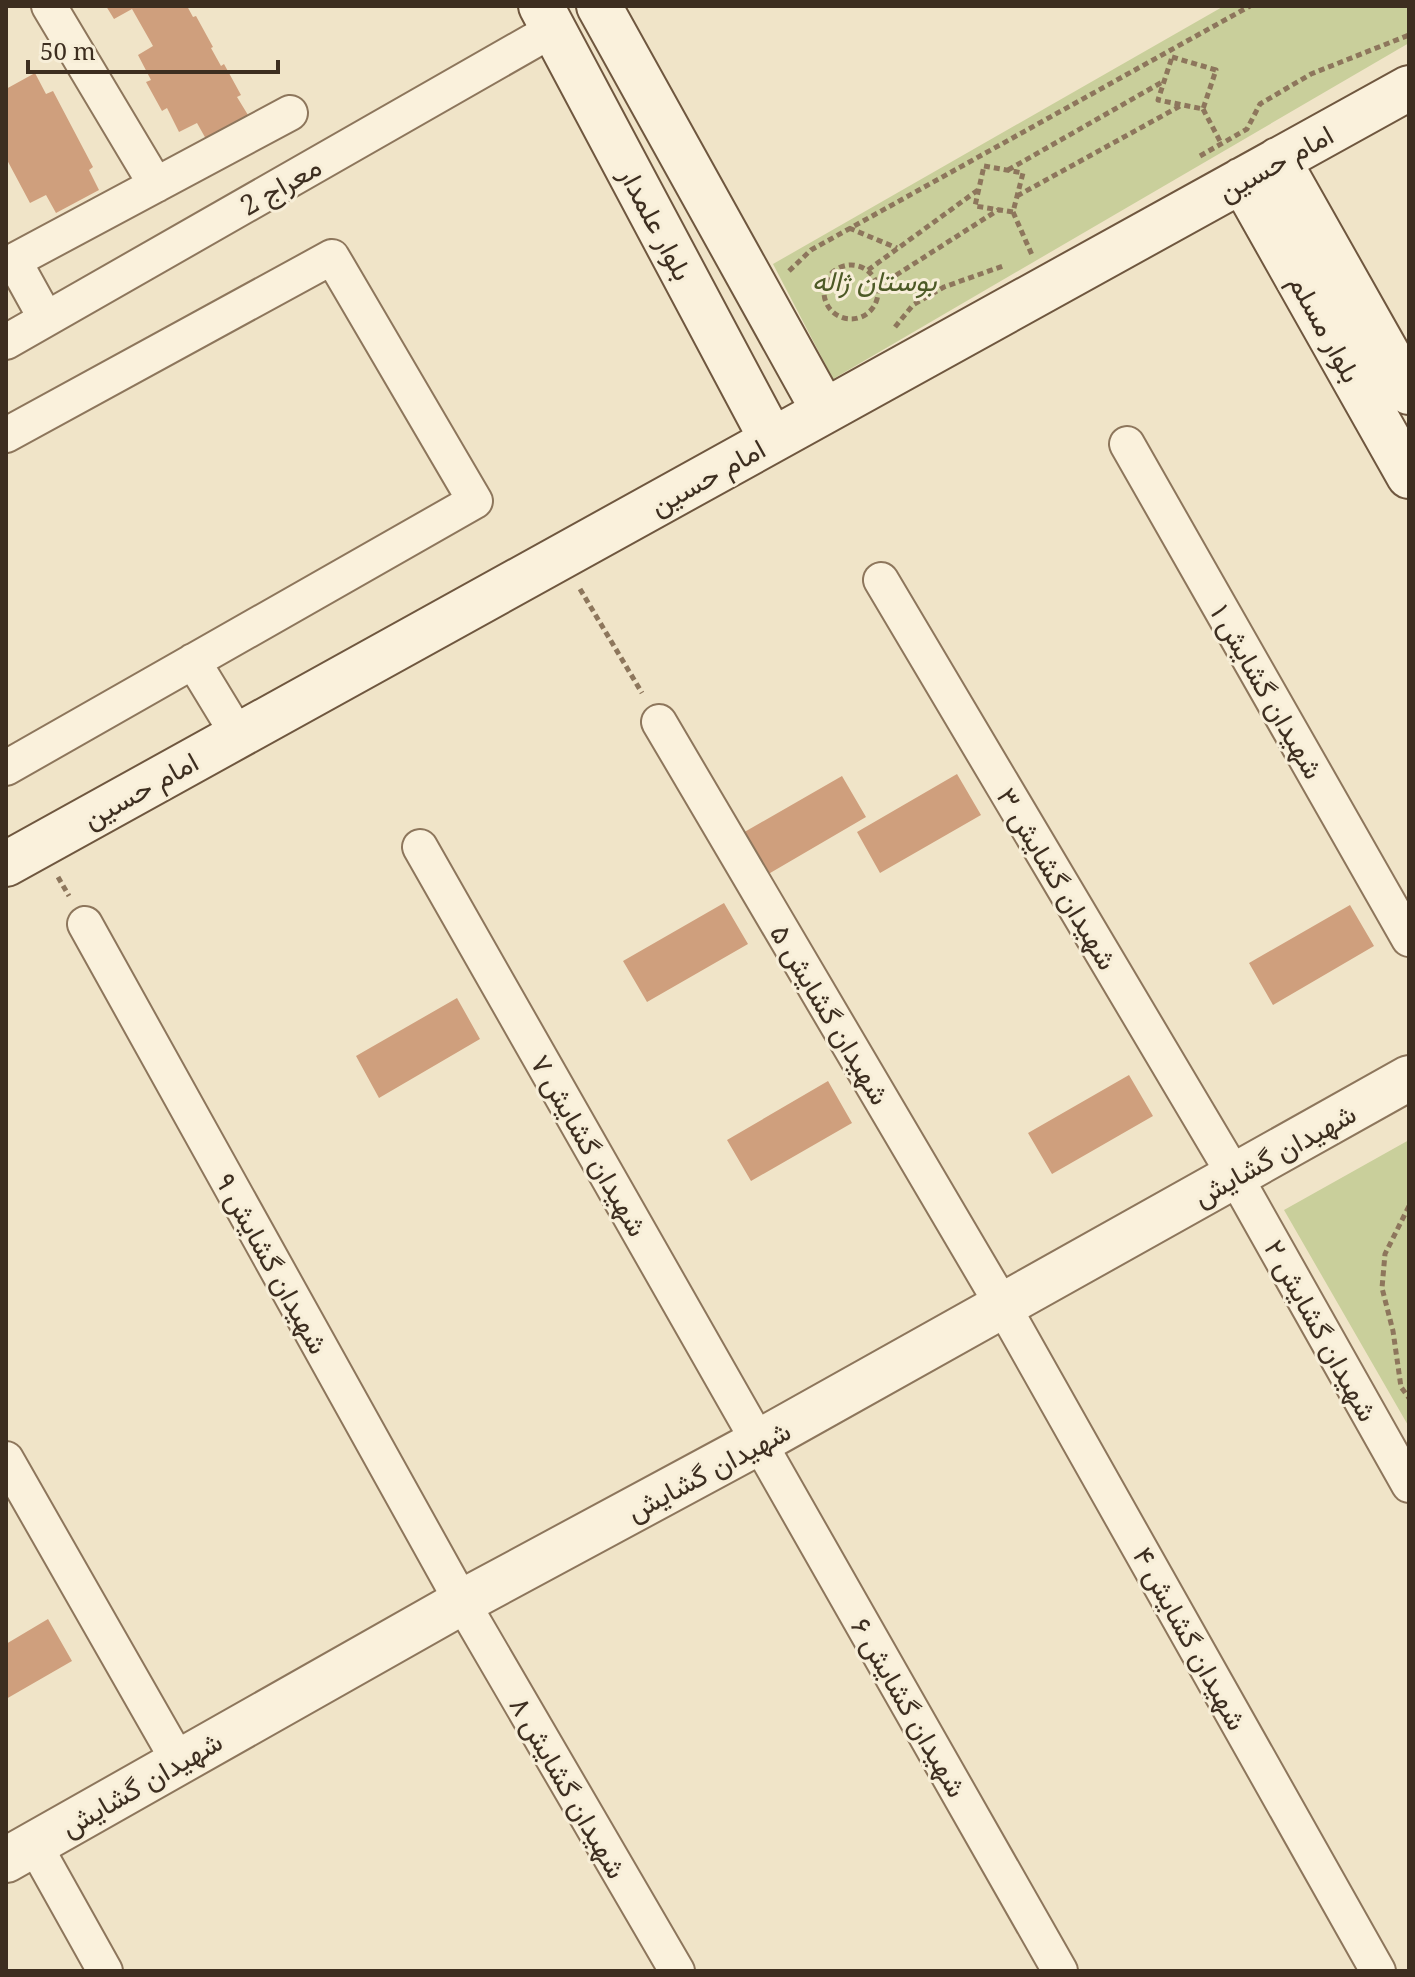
<svg xmlns="http://www.w3.org/2000/svg" width="1415" height="1977" font-family="'Noto Serif',Vazirmatn,serif">
	<style>
		.green { fill: #c9cf9b }
		.building { fill: #cf9f7d }
		.lines { fill: none; stroke-linecap: round; stroke-linejoin: round }
		.minor-casing { stroke: #8d765c; stroke-width: 38 }
		.tertiary-casing { stroke: #8d765c; stroke-width: 48 }
		.secondary-casing { stroke: #6f573f; stroke-width: 48 }
		.path { stroke: #8d765c; stroke-width: 5; stroke-dasharray: 6 4; stroke-linecap: butt }
		.minor { stroke: #faf1dc; stroke-width: 34 }
		.tertiary { stroke: #faf1dc; stroke-width: 44 }
		.secondary { stroke: #faf1dc; stroke-width: 44 }
		.labels { text-anchor: middle; dominant-baseline: central; stroke-width: 6; stroke-linejoin: round; paint-order: stroke }
		.street-label { font-size: 28px; fill: #3d2e20; stroke: #f7eed8 }
		.park-label { font-size: 28px; font-style: italic; fill: #4d5a26; stroke: #f7eed8 }
	</style>
	<rect width="100%" height="100%" fill="#f0e4c8"/>
	<path class="green" d="M 1224,6 L 1409,6 L 1409,43 L 833,379 L 773,264 Z
		M 1409,1140 L 1409,1427 L 1284,1210 Z"/>
	<path class="building" d="M 106,6 L 187,6 L 193,17 L 196,16 L 213,47 L 211,48 L 221,66 L 224,64 L 241,95 L 237,97 L 248,115 L 206,139 L 197,123 L 179,132 L 167,108 L 162,111 L 146,82 L 151,80 L 138,55 L 153,46 L 132,9 L 114,19 Z
		M 35,73 L 46,94 L 53,91 L 93,167 L 89,170 L 99,190 L 56,213 L 46,195 L 30,203 L 6,158 L 6,89 Z
		M 957,774 L 981,815 L 880,873 L 857,832 Z
		M 842,776 L 866,817 L 765,876 L 741,834 Z
		M 724,903 L 748,944 L 647,1002 L 623,961 Z
		M 1350,905 L 1374,946 L 1273,1005 L 1249,963 Z
		M 457,998 L 480,1039 L 379,1098 L 356,1056 Z
		M 1129,1075 L 1153,1116 L 1052,1174 L 1028,1133 Z
		M 828,1081 L 852,1123 L 751,1181 L 727,1140 Z
		M 48,1619 L 72,1661 L 6,1699 L 6,1644 Z"/>
	<g class="lines">
		<g class="minor-casing">
			<path id="minor" d="M 49,6 L 156,185
				M 14,261 L 46,319
				M 6,265 L 290,113
				M 6,342 L 554,29
				M 6,435 L 332,257 L 475,501 L 6,768
				M 1127,444 L 1409,939
				M 881,580 L 1235,1176 L 1409,1485
				M 193,661 L 238,735
				M 659,722 L 1003,1306 L 1378,1971
				M 420,847 L 1060,1971
				M 85,924 L 462,1602 L 677,1971
				M 6,1459 L 179,1762
				M 34,1844 L 105,1971"/>
		</g>
		<g class="tertiary-casing">
			<path id="tertiary" d="M 6,1860 L 462,1602 L 759,1442 L 1409,1078"/>
		</g>
		<g class="secondary-casing">
			<path id="secondary" d="M 541,6 L 772,440
				M 599,6 L 824,411
				M 1278,160 L 1409,392
				M 1242,180 L 1409,476
				M 6,864 L 1409,88"/>
		</g>
		<path class="path" d="M 1172,57 L 1216,70 L 1203,109 L 1158,100 Z
			M 1203,109 L 1221,143
			M 1200,156 L 1247,129 L 1260,104 L 1311,74 L 1409,35
			M 984,166 L 1023,173 L 1013,212 L 975,206 Z
			M 1008,170 L 1164,81
			M 1017,196 L 1182,105
			M 1013,212 L 1032,255
			M 849,228 L 897,248
			M824 292a27 27 0 1 1 54 0a27 27 0 1 1-54 0Z
			M 868,270 L 978,190
			M 789,271 L 811,250 L 1250,6
			M 879,286 L 998,210
			M 895,327 L 913,305 L 944,287 L 1003,266
			M 580,589 L 642,693
			M 58,877 L 69,896
			M 1409,1206 L 1385,1254 L 1382,1288 L 1393,1331 L 1401,1387 L 1409,1398"/>
		<use href="#minor" class="minor"/>
		<use href="#tertiary" class="tertiary"/>
		<use href="#secondary" class="secondary"/>
	</g>
	<g class="labels">
		<g class="street-label">
			<text transform="translate(1275 162) rotate(-29)">امام حسین</text>
			<text transform="translate(280 185) rotate(-30)">معراج 2</text>
			<text transform="translate(657 223) rotate(62)">بلوار علمدار</text>
			<text transform="translate(1326 328) rotate(61)">بلوار مسلم</text>
			<text transform="translate(707 476) rotate(-29)">امام حسین</text>
			<text transform="translate(1268 691) rotate(60)">شهیدان گشایش ۱</text>
			<text transform="translate(140 789) rotate(-29)">امام حسین</text>
			<text transform="translate(1058 878) rotate(59)">شهیدان گشایش ۳</text>
			<text transform="translate(831 1014) rotate(59)">شهیدان گشایش ۵</text>
			<text transform="translate(590 1145) rotate(60)">شهیدان گشایش ۷</text>
			<text transform="translate(1274 1154) rotate(-29)">شهیدان گشایش</text>
			<text transform="translate(273 1263) rotate(61)">شهیدان گشایش ۹</text>
			<text transform="translate(1322 1330) rotate(61)">شهیدان گشایش ۲</text>
			<text transform="translate(708 1470) rotate(-28)">شهیدان گشایش</text>
			<text transform="translate(1191 1638) rotate(61)">شهیدان گشایش ۴</text>
			<text transform="translate(910 1707) rotate(60)">شهیدان گشایش ۶</text>
			<text transform="translate(141 1783) rotate(-30)">شهیدان گشایش</text>
			<text transform="translate(569 1787) rotate(60)">شهیدان گشایش ۸</text>
		</g>
		<g class="park-label">
			<text x="874" y="280">بوستان ژاله</text>
		</g>
	</g>
	<rect width="1415" height="1977" fill="none" stroke="#3d2e20" stroke-width="16"/>
	<path d="M28 60v12h250v-12" fill="none" stroke="#3d2e20" stroke-width="4"/>
	<text x="40" y="60" font-size="24" fill="#3d2e20" stroke="#f7eed8" stroke-width="6" paint-order="stroke">50 m</text>
</svg>
